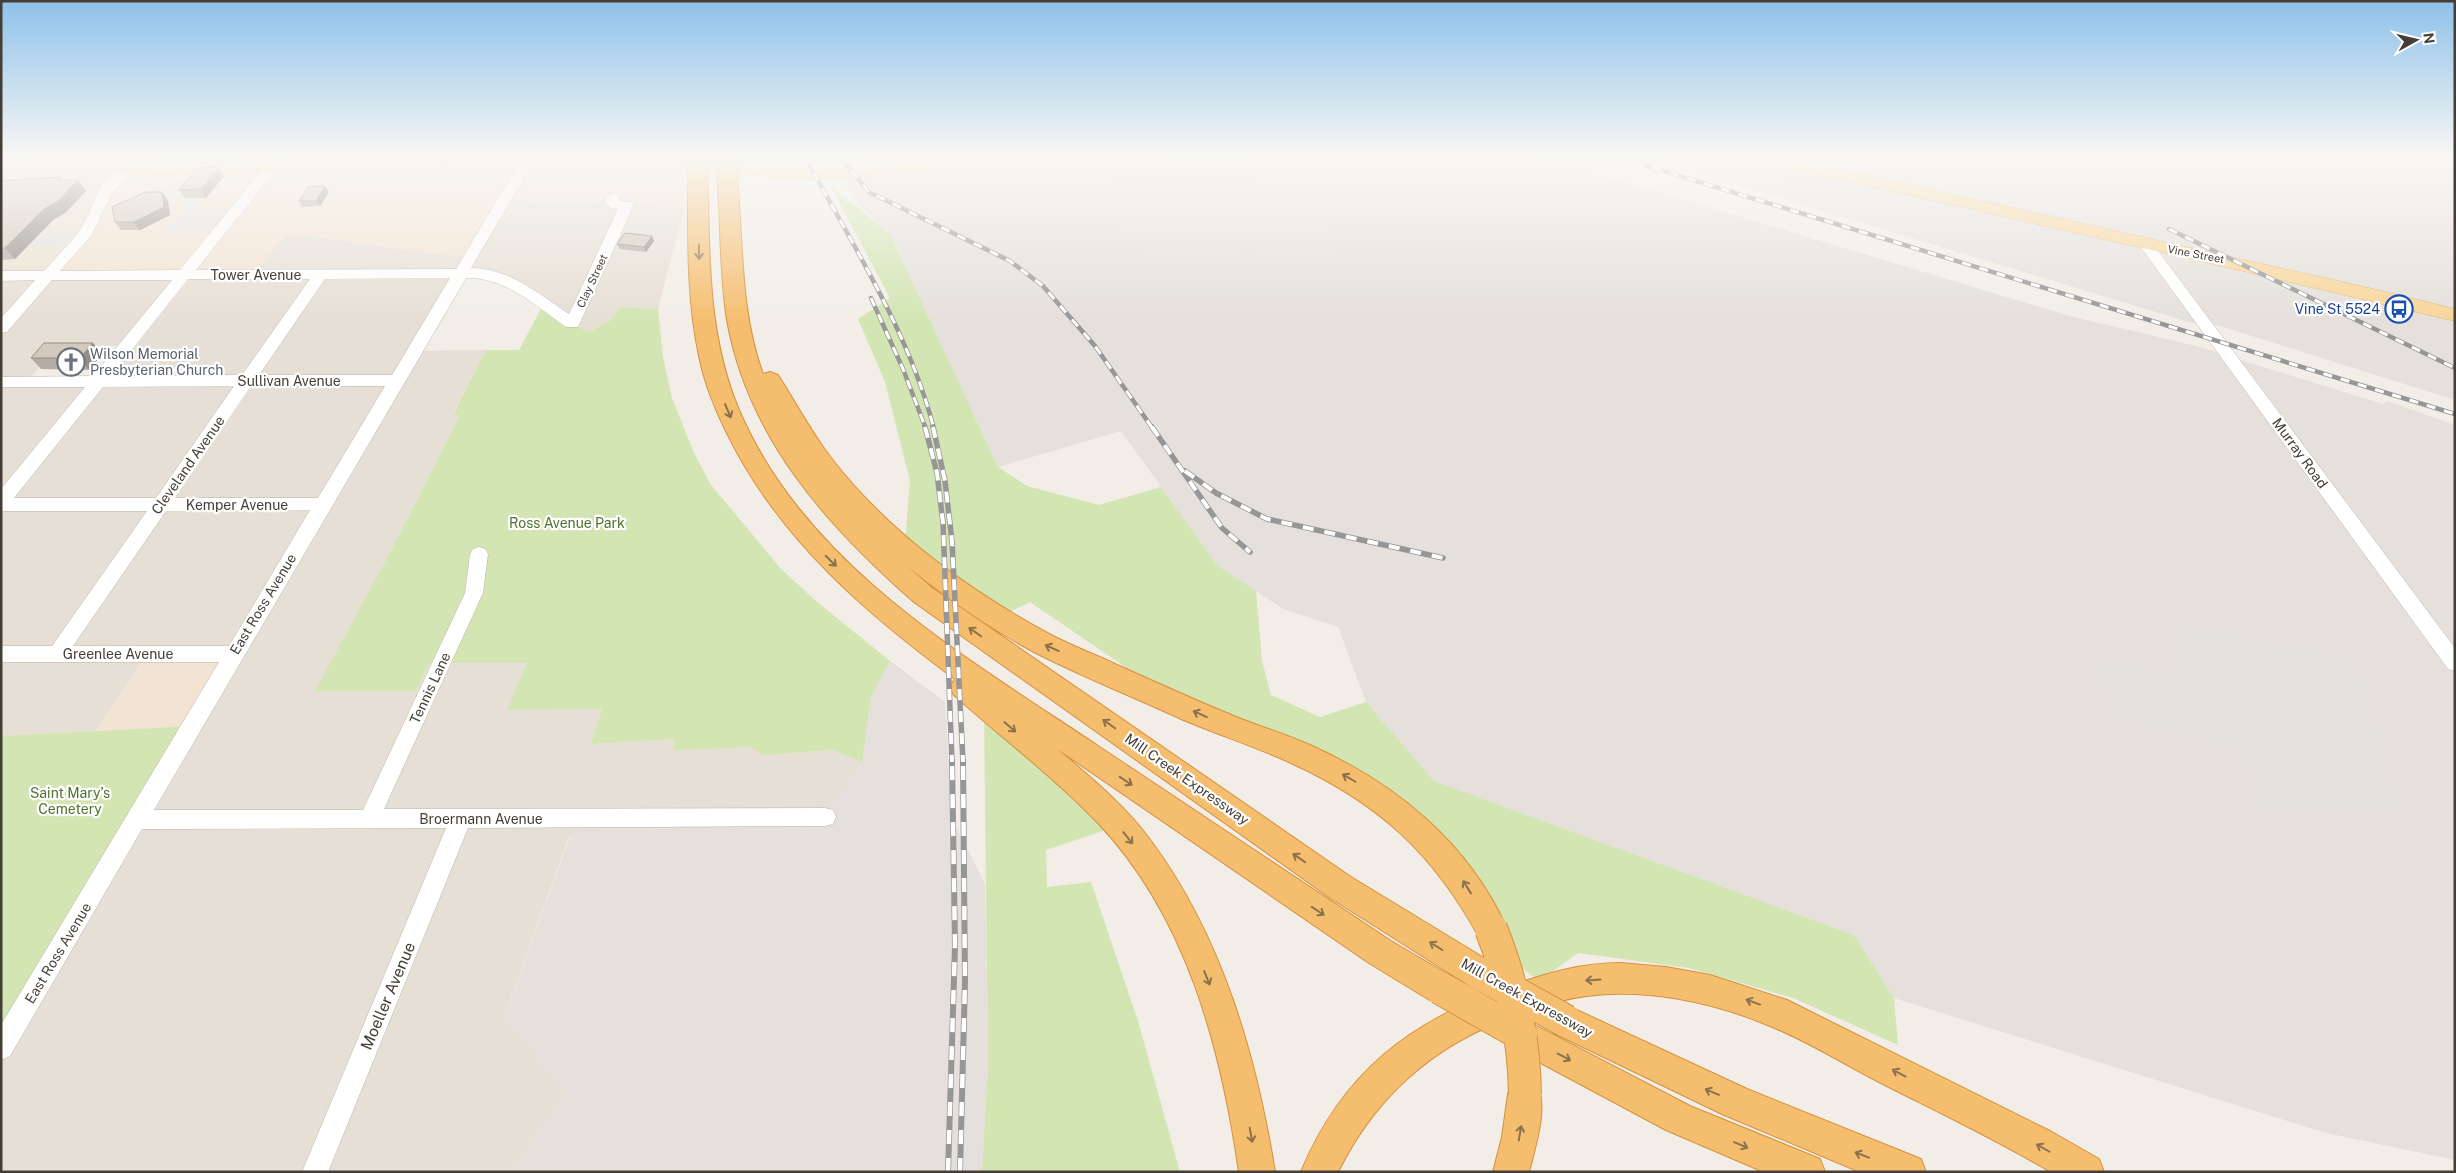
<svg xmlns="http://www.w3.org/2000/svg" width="2456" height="1173" font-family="'Public Sans',sans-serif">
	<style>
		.residential { fill: #e6dfd5; fill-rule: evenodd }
		.commercial { fill: #f3e3d3 }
		.industrial { fill: #e5e0dc }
		.education { fill: #ebe2d2 }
		.green { fill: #d2e5b2 }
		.parking { fill: #e4e1df }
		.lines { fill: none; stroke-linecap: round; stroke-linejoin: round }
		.minor-casing { stroke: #bdb5aa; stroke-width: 1 }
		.major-casing { stroke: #ddb16b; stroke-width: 1 }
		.highway-casing { stroke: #d4913f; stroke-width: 2 }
		.minor { fill: #fff; fill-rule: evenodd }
		.major { fill: #f8d69a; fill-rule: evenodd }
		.highway { fill: #f5be6f; fill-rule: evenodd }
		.rail-far2-casing { stroke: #969696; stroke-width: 4.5 }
		.rail-far1-casing { stroke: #969696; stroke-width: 5.5 }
		.rail-casing { stroke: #969696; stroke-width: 6 }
		.rail-far2 { stroke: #fff; stroke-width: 3; stroke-dasharray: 9; stroke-linecap: butt }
		.rail-far1 { stroke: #fff; stroke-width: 4; stroke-dasharray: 11; stroke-linecap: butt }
		.rail { stroke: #fff; stroke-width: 4.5; stroke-dasharray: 14; stroke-linecap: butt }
		.highway-bridge-far1-casing { stroke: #d4913f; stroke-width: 22; stroke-linecap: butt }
		.highway-bridge-casing { stroke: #d4913f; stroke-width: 34; stroke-linecap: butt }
		.highway-bridge-far1 { stroke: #f5be6f; stroke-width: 21 }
		.highway-bridge { stroke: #f5be6f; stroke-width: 32 }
		.wall { fill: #b5ada3 }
		.shaded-wall { fill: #948d84 }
		.building { fill: #d3c9bd; stroke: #948d84 }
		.oneway { stroke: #8b714d }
		.labels { text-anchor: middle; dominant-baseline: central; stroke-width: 4.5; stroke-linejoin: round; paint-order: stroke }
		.far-street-label { font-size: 11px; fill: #453e36; stroke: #fff }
		.street-label { font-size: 14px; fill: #453e36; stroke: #fff }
		.transit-label { font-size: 14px; fill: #164399; stroke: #fff; text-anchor: end }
		.worship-label { font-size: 14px; fill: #5b616d; stroke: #fff; text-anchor: start }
		.park-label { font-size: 14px; fill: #4d742d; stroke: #fff }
		.near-street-label { font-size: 16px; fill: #453e36; stroke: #fff }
	</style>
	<rect width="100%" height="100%" fill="#f2eee7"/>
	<path class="residential" d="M 504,198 L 551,203 L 601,201 L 684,209 L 658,309 L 621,307 L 610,321 L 588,332 L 509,281 L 459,275 L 415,351 L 486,350 L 453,414 L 460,415 L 386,560 L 316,691 L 416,691 L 429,663 L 527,663 L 602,709 L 591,744 L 676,739 L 673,751 L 750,747 L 764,755 L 832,750 L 862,762 L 825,817 L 569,837 L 504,1017 L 566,1093 L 510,1172 L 1,1172 L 1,1048 L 192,726 L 148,654 L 95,731 L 1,736 L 1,276 L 271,252 L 289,233 L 442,255 L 470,256 ZM 58,346 L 128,346 L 100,381 L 27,381 Z"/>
	<path class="commercial" d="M 32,157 L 163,157 L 142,170 L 194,171 L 205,157 L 688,157 L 684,209 L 601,201 L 551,203 L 504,198 L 470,256 L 442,255 L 289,233 L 271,252 L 255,275 L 48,276 L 115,178 L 40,180 L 48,177 Z
		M 148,654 L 234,654 L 192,726 L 95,731 Z"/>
	<path class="industrial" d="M 847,157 L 1542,157 L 2070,316 L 2196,346 L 2383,404 L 2388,401 L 2455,425 L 2455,1160 L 2326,1133 L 1894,998 L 1854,935 L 1434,781 L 1366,702 L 1338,627 L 1283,609 L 1218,566 L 1121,431 L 998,467 L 890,234 L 862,208 L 847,184 L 850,163 Z
		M 1646,157 L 2455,157 L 2455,400 L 2220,326 L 2192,323 Z
		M 890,661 L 945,702 L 952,818 L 985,884 L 988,1063 L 982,1172 L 510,1172 L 566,1093 L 504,1018 L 576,820 L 824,817 L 862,762 L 871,697 Z"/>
	<path class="education" d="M 99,177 L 116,178 L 86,233 L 48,276 L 1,276 L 1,180 Z"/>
	<path class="green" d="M 163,157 L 205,157 L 194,171 L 141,171 Z
		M 830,185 L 890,234 L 998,467 L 1027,486 L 1099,505 L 1161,487 L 1218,566 L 1256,591 L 1262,661 L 1271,695 L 1320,717 L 1366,702 L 1434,781 L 1854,935 L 1894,998 L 1898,1045 L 1793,998 L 1689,968 L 1578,953 L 1539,981 L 1517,964 L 1419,820 L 1134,673 L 1030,602 L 988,622 L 904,555 L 910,481 L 885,382 L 858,319 L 890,298 Z
		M 543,305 L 588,332 L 610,321 L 621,307 L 658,309 L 663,357 L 672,398 L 694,453 L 711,485 L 781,569 L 816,601 L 890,661 L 871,697 L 862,762 L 832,750 L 764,755 L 750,747 L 673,751 L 675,739 L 591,744 L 602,709 L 507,710 L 527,663 L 429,663 L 416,691 L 315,691 L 386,560 L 460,415 L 453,415 L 486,350 L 519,350 Z
		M 984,713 L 1065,778 L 1106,830 L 1046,850 L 1047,887 L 1091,882 L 1138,1021 L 1180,1172 L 982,1172 L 988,1063 Z
		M 192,726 L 1,1048 L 1,736 Z"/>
	<path class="parking" d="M 1,157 L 32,157 L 46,174 L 86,173 L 80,180 L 69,185 L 1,188 Z
		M 1173,157 L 1244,157 L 1254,196 L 1285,223 L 1315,218 L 1326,237 L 1320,239 L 1329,254 L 1327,262 L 1334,271 L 1295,286 L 1249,245 L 1170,275 L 1087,190 L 1172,164 Z
		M 1792,173 L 2050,229 L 2127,250 L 2144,262 L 2184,318 L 1910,236 L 1910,231 L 1796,200 L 1800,191 L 1787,187 Z
		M 157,182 L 190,182 L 165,198 L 148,191 Z
		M 185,198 L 206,198 L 197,209 L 229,209 L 210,233 L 164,232 L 182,213 Z
		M 45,231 L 75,231 L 62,246 L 31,246 Z
		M 2174,624 L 2353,662 L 2397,807 L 2258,807 L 2244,745 L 2110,717 L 2101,659 L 2185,676 Z"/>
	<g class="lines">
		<g class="minor-casing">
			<path id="minor" d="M 272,157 L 286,157 L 196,270 L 456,269 L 520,161 L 522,158 L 528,157 L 534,161 L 471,268 C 509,268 539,294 569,314 L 618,209 L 611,208 L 605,203 L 606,197 L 613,193 L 618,194 L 619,201 L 632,202 L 634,205 L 578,327 L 566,327 C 535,305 505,277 466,278 L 154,810 L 363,810 L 465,593 L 470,554 L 473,549 L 479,547 L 485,549 L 488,554 L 483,593 L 384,809 L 825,808 L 833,810 L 836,817 L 833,824 L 825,826 L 468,828 L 328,1172 L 302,1172 L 446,828 L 142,829 L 10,1056 L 1,1060 L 1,1025 L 219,662 L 1,662 L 1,646 L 52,646 L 147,511 L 1,511 L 1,489 L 85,387 L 1,387 L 1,377 L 93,376 L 172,280 L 52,280 L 7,332 L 1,333 L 1,318 L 35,280 L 1,281 L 1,271 L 44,271 C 55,259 67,246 78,233 C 94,213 97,172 127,165 L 134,169 L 112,193 L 91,236 L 60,271 L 180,270 ZM 450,278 L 392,375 L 259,375 L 325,279 ZM 188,279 L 310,279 L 242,375 L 111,376 ZM 234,386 L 156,498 L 14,498 L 103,387 ZM 251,386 L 385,386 L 318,498 L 175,498 ZM 310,510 L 229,646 L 73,646 L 166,511 Z
				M 848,157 L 862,157 L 868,170 L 866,173 L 856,173 Z
				M 2145,239 L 2150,240 L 2455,648 L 2455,671 L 2448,669 L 2140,246 L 2138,243 L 2140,240 Z"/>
		</g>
		<g class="major-casing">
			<path id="major" d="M 104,157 L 124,157 L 132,164 L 141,166 L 442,157 L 655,157 L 819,170 L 953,157 L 1019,157 L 1016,161 L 1010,162 L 819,180 L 597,163 L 141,176 L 121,173 Z
				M 1753,157 L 1786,157 L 2369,288 L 2455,309 L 2455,321 L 2196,260 L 1762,162 L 1756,161 Z"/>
		</g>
		<g class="highway-casing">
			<path id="highway" d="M 698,180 L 705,182 L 708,186 C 709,262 709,339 739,410 C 805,565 964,656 1098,746 C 1196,811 1293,876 1391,941 L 1452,977 L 1456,988 L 1452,999 L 1440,1004 L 1428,999 L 1369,963 L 1056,748 C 1089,776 1125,805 1151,841 C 1222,937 1256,1055 1275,1172 L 1239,1172 C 1221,1048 1187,917 1098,823 C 1054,777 1002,738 954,695 L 950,687 L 955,679 C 866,613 782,541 731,441 C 717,414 705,386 699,356 C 687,300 688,243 688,186 L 691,182 Z
				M 728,182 L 735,184 L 738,188 C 743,250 741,315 763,374 L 770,372 L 778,375 C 796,403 811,432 831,458 C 889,533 968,590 1051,635 C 1072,646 1094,654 1115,664 C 1157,683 1199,702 1241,719 C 1264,728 1289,735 1312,746 C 1396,784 1469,843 1507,929 L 1502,939 L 1491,944 L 1480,939 C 1434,854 1379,803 1291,763 C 1254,746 1216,734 1179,718 C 1131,696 1081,676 1034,652 C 989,628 946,598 906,565 L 932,588 L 1351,877 L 1489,961 L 1493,972 L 1489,983 L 1477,988 L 1465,983 L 1329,897 L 914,602 C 827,526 748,438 727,320 C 720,277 721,232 718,188 L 721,184 Z
				M 1621,963 L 1666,967 L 1710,975 L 1787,1000 L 2050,1131 L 2099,1159 L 2104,1172 L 2051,1172 C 1995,1139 1936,1111 1879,1082 C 1842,1063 1804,1039 1765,1024 C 1712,1002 1645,988 1587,996 C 1553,1000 1517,1014 1485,1028 C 1419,1058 1370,1107 1338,1172 L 1301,1172 C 1342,1073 1410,1021 1510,986 C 1547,973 1581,963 1621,963 Z
				M 1566,1005 L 1747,1089 L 1921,1159 L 1926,1172 L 1860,1172 L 1722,1114 L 1554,1033 L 1549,1021 L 1554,1009 Z
				M 1521,1018 L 1690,1106 L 1820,1159 L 1825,1172 L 1764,1172 L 1666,1130 L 1509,1046 L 1504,1034 L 1509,1022 Z
				M 1525,1077 L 1537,1082 C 1548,1109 1536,1144 1529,1172 L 1493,1172 L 1502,1137 L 1508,1094 L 1513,1082 Z"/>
		</g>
		<use href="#minor" class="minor"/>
		<use href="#major" class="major"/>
		<use href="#highway" class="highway"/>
		<g class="rail-far2-casing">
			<path id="rail-far2" d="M 805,157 C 852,244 909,332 934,429
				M 840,157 L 869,192 L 1010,261 L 1043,286 L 1095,346 L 1153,429
				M 1618,157 L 2455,414
				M 2169,229 L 2455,368
				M 871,298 L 903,369 L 926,429"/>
		</g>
		<g class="rail-far1-casing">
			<path id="rail-far1" d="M 925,427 L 937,473 L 943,523 L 952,762
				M 933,427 L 945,481 L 952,541 L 963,762
				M 1152,427 L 1222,528 L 1250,552
				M 1185,471 L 1216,493 L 1267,519 L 1443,558"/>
		</g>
		<g class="rail-casing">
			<path id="rail" d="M 948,1172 L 955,945 L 952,761
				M 960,1172 L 965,981 L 963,761"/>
		</g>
		<use href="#rail-far2" class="rail-far2"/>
		<use href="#rail-far1" class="rail-far1"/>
		<use href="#rail" class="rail"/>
		<g class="highway-bridge-far1-casing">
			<path id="highway-bridge-far1" d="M 698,157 L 698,186
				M 727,157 L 728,188"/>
		</g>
		<g class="highway-bridge-casing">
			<path id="highway-bridge" d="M 1491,929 C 1513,983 1524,1036 1525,1094
				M 1477,972 L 1566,1021
				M 1440,988 L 1521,1034"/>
		</g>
		<use href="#highway-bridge-far1" class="highway-bridge-far1"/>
		<use href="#highway-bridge" class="highway-bridge"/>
	</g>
	<path class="wall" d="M 208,157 L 238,157 L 235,161 L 211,162 Z
		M 218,167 L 224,176 L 206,198 L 185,198 L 179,190 Z
		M 63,180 L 86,191 L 65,213 L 53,220 L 15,259 L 1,260 L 1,181 Z
		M 325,186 L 329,192 L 320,206 L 302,207 L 299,201 Z
		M 168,201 L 170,215 L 140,230 L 121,230 L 115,222 Z
		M 654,241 L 646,252 L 620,249 L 617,244 Z
		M 102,354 L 89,370 L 41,369 L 31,358 Z"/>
	<path class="shaded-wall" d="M 232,157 L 238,157 L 235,161 Z
		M 218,167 L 224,176 L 206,198 L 201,189 Z
		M 78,180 L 86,191 L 65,213 L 53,220 L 15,259 L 5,248 L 44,209 Z
		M 325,186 L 329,192 L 320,206 L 316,201 Z
		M 162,192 L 168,201 L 170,215 L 140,230 L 134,222 Z
		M 652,236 L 654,241 L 646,252 L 644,247 Z
		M 93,343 L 102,354 L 89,370 L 80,358 Z"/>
	<path class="building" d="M 218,167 L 201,189 L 179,190 L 197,168 Z
		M 61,177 L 58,180 L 78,180 L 57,202 L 44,209 L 5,248 L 1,249 L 1,181 Z
		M 325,186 L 316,201 L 299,201 L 308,187 Z
		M 146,192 L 162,192 L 164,207 L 134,222 L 115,222 L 112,207 Z
		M 625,233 L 652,236 L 644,247 L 617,244 Z
		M 44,343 L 93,343 L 80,358 L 31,358 Z"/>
	<defs><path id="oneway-shaft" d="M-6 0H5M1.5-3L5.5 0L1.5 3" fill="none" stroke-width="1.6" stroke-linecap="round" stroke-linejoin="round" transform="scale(1.25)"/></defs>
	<g class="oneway">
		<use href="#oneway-shaft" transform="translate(699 252) rotate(89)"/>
		<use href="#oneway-shaft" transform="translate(728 411) rotate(67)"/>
		<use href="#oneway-shaft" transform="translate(831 561) rotate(45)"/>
		<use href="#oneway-shaft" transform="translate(975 632) rotate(-145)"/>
		<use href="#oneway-shaft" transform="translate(1052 648) rotate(-156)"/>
		<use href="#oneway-shaft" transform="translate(1200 714) rotate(-156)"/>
		<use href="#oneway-shaft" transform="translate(1109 724) rotate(-145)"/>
		<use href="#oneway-shaft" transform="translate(1010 727) rotate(41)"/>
		<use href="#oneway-shaft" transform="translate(1349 778) rotate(-150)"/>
		<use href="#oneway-shaft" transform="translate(1126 781) rotate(34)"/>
		<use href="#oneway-shaft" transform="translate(1128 838) rotate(51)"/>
		<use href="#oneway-shaft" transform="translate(1299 858) rotate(-145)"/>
		<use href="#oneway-shaft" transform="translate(1467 887) rotate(-122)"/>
		<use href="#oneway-shaft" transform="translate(1318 911) rotate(34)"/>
		<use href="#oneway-shaft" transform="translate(1436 946) rotate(-148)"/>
		<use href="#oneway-shaft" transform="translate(1207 978) rotate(68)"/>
		<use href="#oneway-shaft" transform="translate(1593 980) rotate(176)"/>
		<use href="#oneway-shaft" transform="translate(1753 1002) rotate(-160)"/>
		<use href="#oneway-shaft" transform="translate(1564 1057) rotate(28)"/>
		<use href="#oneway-shaft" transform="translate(1899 1073) rotate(-152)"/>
		<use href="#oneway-shaft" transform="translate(1712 1092) rotate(-157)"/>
		<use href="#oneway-shaft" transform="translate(1520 1133) rotate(-81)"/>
		<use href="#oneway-shaft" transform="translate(1251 1135) rotate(80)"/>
		<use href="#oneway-shaft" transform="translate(1741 1145) rotate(23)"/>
		<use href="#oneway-shaft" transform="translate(2043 1148) rotate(-150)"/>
		<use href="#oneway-shaft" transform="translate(1862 1155) rotate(-159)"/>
	</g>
	<linearGradient id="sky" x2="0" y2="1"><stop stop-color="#8ec1ea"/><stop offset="0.49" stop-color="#f9f7f4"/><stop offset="1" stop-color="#f9f7f4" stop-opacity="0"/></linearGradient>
	<rect width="2456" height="321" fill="url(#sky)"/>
	<defs>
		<g id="bus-ring" transform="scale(1.4375)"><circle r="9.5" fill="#fff" stroke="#1a4fb4" stroke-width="1.5"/><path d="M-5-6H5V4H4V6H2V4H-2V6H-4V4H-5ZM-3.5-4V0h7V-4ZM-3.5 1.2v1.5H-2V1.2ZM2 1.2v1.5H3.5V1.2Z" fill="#1a4fb4"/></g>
		<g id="church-ring" transform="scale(1.4375)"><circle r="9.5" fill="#fff" stroke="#6b7280" stroke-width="1.5"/><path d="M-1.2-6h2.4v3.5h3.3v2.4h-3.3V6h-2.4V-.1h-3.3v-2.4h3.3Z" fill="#6b7280"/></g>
	</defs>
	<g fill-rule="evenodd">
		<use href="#bus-ring" x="2399" y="309"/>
		<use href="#church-ring" x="71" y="362"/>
	</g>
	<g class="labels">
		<g class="far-street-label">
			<text transform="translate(2196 254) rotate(11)">Vine Street</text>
			<text transform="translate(592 281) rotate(-65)">Clay Street</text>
		</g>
		<g class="street-label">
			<text x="256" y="275">Tower Avenue</text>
			<text x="289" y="381">Sullivan Avenue</text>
			<text transform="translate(2300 453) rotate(54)">Murray Road</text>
			<text transform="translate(188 465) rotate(-55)">Cleveland Avenue</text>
			<text x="237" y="505">Kemper Avenue</text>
			<text transform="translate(263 604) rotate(-59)">East Ross Avenue</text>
			<text x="118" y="654">Greenlee Avenue</text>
			<text transform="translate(430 688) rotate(-65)">Tennis Lane</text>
			<text transform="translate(1187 779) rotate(35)">Mill Creek Expressway</text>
			<text x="481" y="819">Broermann Avenue</text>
			<text transform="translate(58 953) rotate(-59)">East Ross Avenue</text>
			<text transform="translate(1527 998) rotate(29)">Mill Creek Expressway</text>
		</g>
		<g class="transit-label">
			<text x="2380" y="309">Vine St 5524</text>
		</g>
		<g class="worship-label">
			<text x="90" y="354">Wilson Memorial<tspan x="90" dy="16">Presbyterian Church</tspan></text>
		</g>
		<g class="park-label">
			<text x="567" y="523">Ross Avenue Park</text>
			<text x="70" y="793">Saint Mary’s<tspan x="70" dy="16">Cemetery</tspan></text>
		</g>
		<g class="near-street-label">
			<text transform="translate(388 996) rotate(-67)">Moeller Avenue</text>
		</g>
	</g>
	<rect width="2456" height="1173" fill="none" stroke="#453e36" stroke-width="5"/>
	<g transform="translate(2416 40) rotate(82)" stroke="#ffffff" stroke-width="4" paint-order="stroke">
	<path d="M0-4L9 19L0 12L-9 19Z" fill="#453e36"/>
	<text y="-8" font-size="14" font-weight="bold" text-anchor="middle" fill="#453e36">N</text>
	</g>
</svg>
